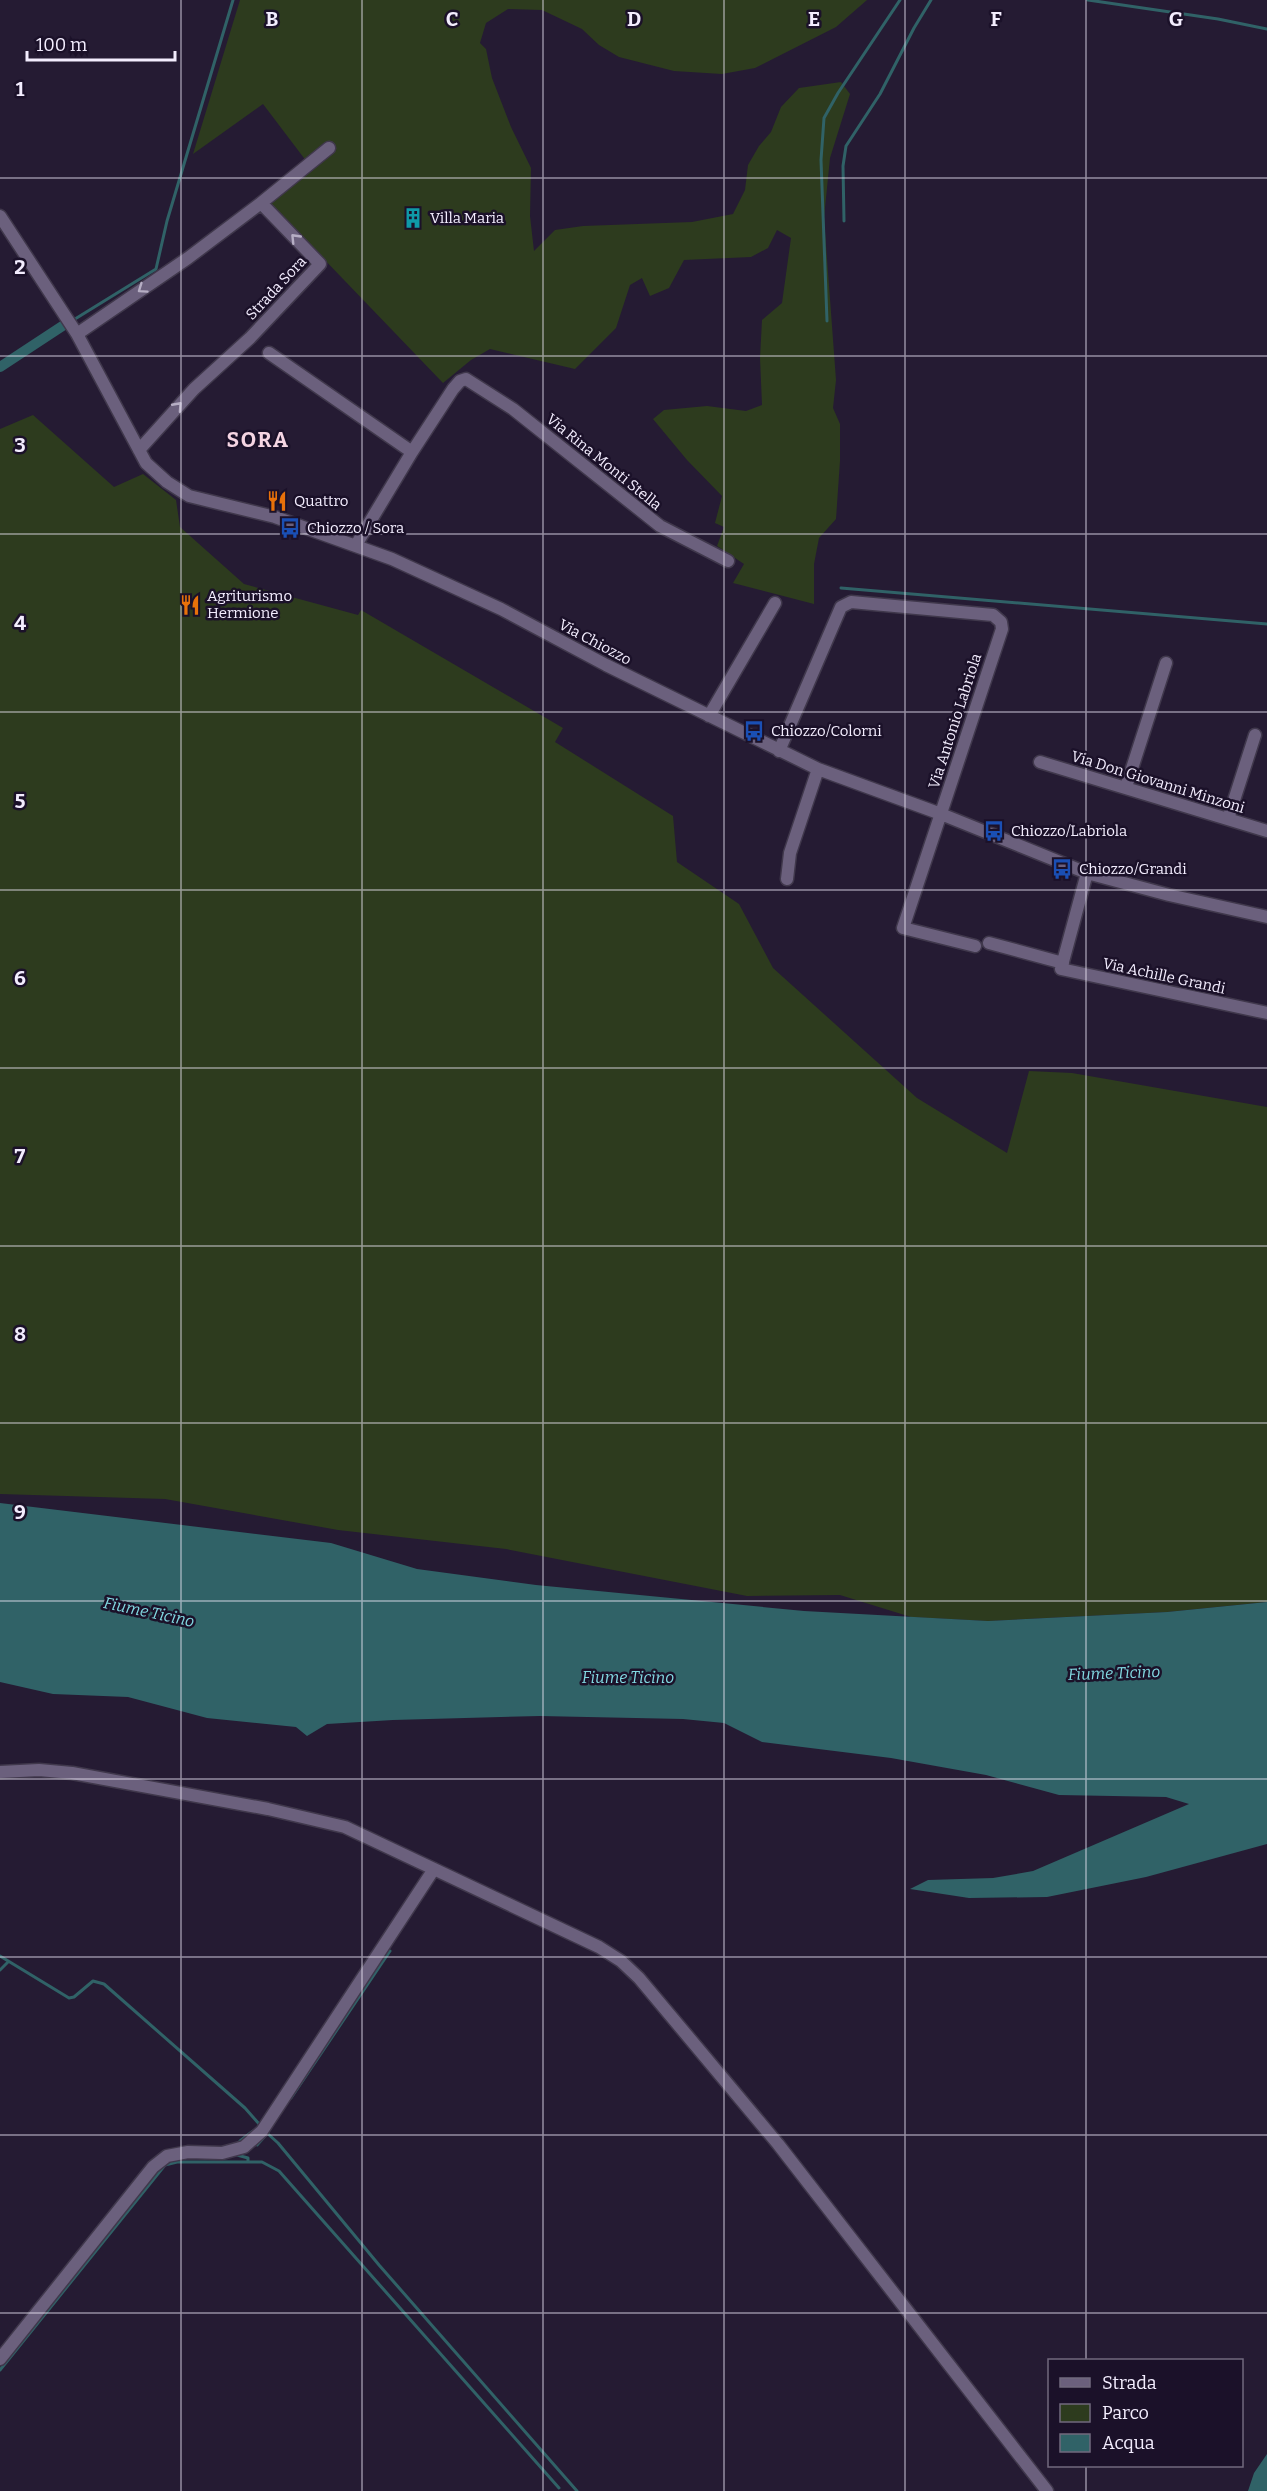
<svg xmlns="http://www.w3.org/2000/svg" width="1267" height="2491" font-family="Bitter,serif">
	<style>
		.green { fill: #2d3b1e }
		.water { fill: #306267 }
		.lines { fill: none; stroke-linecap: round; stroke-linejoin: round }
		.stream { stroke: #306267; stroke-width: 3 }
		.canal { stroke: #306267; stroke-width: 10 }
		.minor-casing { stroke: #40384c; stroke-width: 15 }
		.minor { stroke: #6b607d; stroke-width: 12 }
		.oneway { stroke: #b6aec4 }
		.grid { fill: none; stroke: #f3edfe; stroke-width: 1.5; stroke-opacity: 0.55 }
		.labels { text-anchor: middle; dominant-baseline: central; stroke-width: 5; stroke-linejoin: round; paint-order: stroke }
		.poi-label { font-size: 15px; fill: #f3edfe; stroke: #1b1129; text-anchor: start }
		.street-label { font-size: 15px; fill: #f3edfe; stroke: #1b1129 }
		.water-label { font-size: 16px; font-style: italic; fill: #82d9e2; stroke: #1b1129 }
		.district-label { font-size: 21px; font-weight: bold; letter-spacing: 1.5px; fill: #f5d5e3; stroke: #1b1129 }
		.grid-label { font-size: 20px; text-anchor: middle; font-weight: bold; fill: #f3edfe; stroke: #1b1129; stroke-width: 5; stroke-linejoin: round; paint-order: stroke }
	</style>
	<rect width="100%" height="100%" fill="#251b33"/>
	<path class="green" d="M 240,0 L 867,0 L 836,27 L 755,68 L 722,74 L 674,71 L 619,57 L 599,45 L 582,29 L 542,10 L 508,9 L 486,23 L 480,43 L 486,49 L 492,78 L 511,127 L 531,168 L 530,216 L 534,251 L 555,230 L 583,226 L 692,222 L 733,214 L 745,190 L 748,165 L 759,146 L 771,132 L 781,107 L 799,88 L 841,82 L 850,94 L 830,158 L 824,218 L 836,380 L 833,408 L 840,424 L 840,461 L 836,519 L 819,538 L 814,564 L 814,604 L 733,583 L 744,564 L 717,546 L 724,527 L 715,523 L 722,496 L 687,460 L 653,419 L 664,410 L 707,406 L 746,411 L 762,405 L 760,358 L 762,320 L 782,303 L 791,238 L 777,230 L 768,248 L 751,257 L 684,260 L 669,288 L 650,296 L 642,278 L 630,285 L 616,328 L 575,369 L 490,349 L 471,360 L 443,383 L 270,203 L 313,170 L 263,104 L 193,154 Z
		M 33,415 L 114,487 L 143,474 L 176,500 L 180,527 L 244,584 L 358,615 L 361,610 L 563,728 L 555,742 L 673,816 L 677,862 L 739,904 L 773,968 L 917,1098 L 1007,1153 L 1029,1071 L 1072,1073 L 1267,1107 L 1267,1602 L 1167,1612 L 988,1621 L 911,1617 L 840,1595 L 747,1596 L 506,1549 L 338,1530 L 165,1499 L 0,1494 L 0,429 Z"/>
	<path class="water" d="M 0,1503 L 331,1543 L 417,1569 L 536,1585 L 804,1611 L 988,1621 L 1167,1612 L 1267,1602 L 1267,1844 L 1146,1877 L 1047,1897 L 969,1898 L 910,1889 L 928,1880 L 993,1878 L 1033,1871 L 1189,1804 L 1166,1797 L 1059,1795 L 986,1775 L 891,1758 L 762,1742 L 724,1723 L 683,1719 L 540,1716 L 393,1720 L 327,1724 L 307,1736 L 296,1727 L 207,1718 L 128,1697 L 53,1694 L 0,1682 Z
		M 1267,2454 L 1267,2491 L 1248,2491 L 1254,2473 Z"/>
	<g class="lines">
		<path class="stream" d="M 1088,0 L 1218,19 L 1267,29
			M 844,221 L 843,166 L 846,146 L 880,94 L 914,28 L 931,0
			M 75,319 L 156,269 L 167,221 L 233,0
			M 827,321 L 821,160 L 824,118 L 838,93 L 900,0
			M 841,588 L 1267,624
			M 0,1956 L 69,1998 L 74,1997 L 93,1981 L 104,1984 L 245,2108 L 260,2125
			M 0,1970 L 8,1962
			M 291,2098 L 390,1951
			M 267,2133 L 278,2143 L 379,2265 L 577,2491
			M 240,2141 L 253,2131
			M 257,2145 L 266,2135
			M 237,2155 L 248,2158 L 248,2162
			M 0,2370 L 165,2165 L 177,2162 L 262,2162 L 279,2171 L 559,2488"/>
		<path class="canal" d="M 0,367 L 67,323"/>
		<g class="minor-casing">
			<path id="minor" d="M 261,203 L 329,148
				M 0,216 L 77,334 L 146,463 L 167,482 L 189,496 L 275,517 L 392,559 L 501,609 L 606,665 L 818,769 L 941,814 L 1087,873 L 1169,895 L 1267,917
				M 77,334 L 188,258 L 261,203 L 320,264 L 250,338 L 194,389 L 139,450
				M 269,353 L 412,452 L 356,545
				M 412,452 L 453,389 L 460,381 L 466,379 L 513,409 L 660,526 L 728,561
				M 709,716 L 775,603
				M 779,751 L 841,607 L 851,602 L 993,615 L 1001,622 L 1002,629 L 903,928 L 975,946
				M 1040,762 L 1267,831
				M 1126,787 L 1166,663
				M 1228,819 L 1255,735
				M 1087,873 L 1061,969 L 1267,1013
				M 787,879 L 790,853 L 818,769
				M 989,943 L 1063,963
				M 0,1772 L 39,1770 L 72,1773 L 268,1809 L 345,1827 L 599,1947 L 621,1961 L 639,1978 L 778,2144 L 1047,2491
				M 0,2359 L 153,2167 L 167,2156 L 188,2152 L 222,2153 L 244,2147 L 262,2131 L 434,1869"/>
		</g>
		<use href="#minor" class="minor"/>
	</g>
	<defs><path id="oneway-chevron" d="M-2-3.5L2.5 0L-2 3.5" fill="none" stroke-width="1.6" stroke-linecap="round" stroke-linejoin="round" transform="scale(1.5)"/></defs>
	<g class="oneway">
		<use href="#oneway-chevron" transform="translate(295 238) rotate(-134)"/>
		<use href="#oneway-chevron" transform="translate(142 289) rotate(145)"/>
		<use href="#oneway-chevron" transform="translate(178 406) rotate(-48)"/>
	</g>
	<path class="grid" d="M 181,0 L 181,2491M 362,0 L 362,2491M 543,0 L 543,2491M 724,0 L 724,2491M 905,0 L 905,2491M 1086,0 L 1086,2360M 0,178 L 1267,178M 0,356 L 1267,356M 0,534 L 1267,534M 0,712 L 1267,712M 0,890 L 1267,890M 0,1068 L 1267,1068M 0,1246 L 1267,1246M 0,1423 L 1267,1423M 0,1601 L 1267,1601M 0,1779 L 1267,1779M 0,1957 L 1267,1957M 0,2135 L 1267,2135M 0,2313 L 1267,2313M 1086,2466 L 1086,2491"/>
	<defs>
		<g id="building-bare" transform="scale(1.62)"><path d="M-4-6H4V6H1V3H-1V6H-4ZM-2.5-4.3h1.7v1.8h-1.7ZM.8-4.3h1.7v1.8H.8ZM-2.5-1h1.7V.8h-1.7ZM.8-1h1.7V.8H.8Z" fill="#0f9aa8" stroke="#1b1129" stroke-width="2.5" paint-order="stroke"/></g>
		<g id="restaurant-bare" transform="scale(1.62)"><path d="M-5-6h1v4h1v-4h1v4h1v-4h1v5L-1.5 .5V6h-2V.5L-5-1ZM5-6V6H3V1.5H1.5Q1.5-4 5-6Z" fill="#e8710a" stroke="#1b1129" stroke-width="2.5" paint-order="stroke"/></g>
		<g id="bus-bare" transform="scale(1.62)"><path d="M-5-6H5V4H4V6H2V4H-2V6H-4V4H-5ZM-3.5-4V0h7V-4ZM-3.5 1.2v1.5H-2V1.2ZM2 1.2v1.5H3.5V1.2Z" fill="#1a4fb4" stroke="#1b1129" stroke-width="2.5" paint-order="stroke"/></g>
	</defs>
	<g fill-rule="evenodd">
		<use href="#building-bare" x="413" y="218"/>
		<use href="#restaurant-bare" x="277" y="501"/>
		<use href="#bus-bare" x="290" y="528"/>
		<use href="#restaurant-bare" x="190" y="605"/>
		<use href="#bus-bare" x="754" y="731"/>
		<use href="#bus-bare" x="994" y="831"/>
		<use href="#bus-bare" x="1062" y="869"/>
	</g>
	<g class="labels">
		<g class="poi-label">
			<text x="430" y="218">Villa Maria</text>
			<text x="294" y="501">Quattro</text>
			<text x="307" y="528">Chiozzo / Sora</text>
			<text x="207" y="596">Agriturismo<tspan x="207" dy="17">Hermione</tspan></text>
			<text x="771" y="731">Chiozzo/Colorni</text>
			<text x="1011" y="831">Chiozzo/Labriola</text>
			<text x="1079" y="869">Chiozzo/Grandi</text>
		</g>
		<g class="street-label">
			<text transform="translate(276 288) rotate(-47)">Strada Sora</text>
			<text transform="translate(604 462) rotate(39)">Via Rina Monti Stella</text>
			<text transform="translate(595 642) rotate(28)">Via Chiozzo</text>
			<text transform="translate(955 721) rotate(-72)">Via Antonio Labriola</text>
			<text transform="translate(1158 782) rotate(17)">Via Don Giovanni Minzoni</text>
			<text transform="translate(1164 976) rotate(12)">Via Achille Grandi</text>
		</g>
		<g class="water-label">
			<text transform="translate(149 1612) rotate(12)">Fiume Ticino</text>
			<text transform="translate(1114 1673) rotate(-2)">Fiume Ticino</text>
			<text x="628" y="1677">Fiume Ticino</text>
		</g>
		<g class="district-label">
			<text x="258" y="440">SORA</text>
		</g>
	</g>
	<g class="grid-label">
		<text x="272" y="26">B</text>
		<text x="452" y="26">C</text>
		<text x="634" y="26">D</text>
		<text x="814" y="26">E</text>
		<text x="996" y="26">F</text>
		<text x="1176" y="26">G</text>
		<text x="20" y="96">1</text>
		<text x="20" y="274">2</text>
		<text x="20" y="452">3</text>
		<text x="20" y="630">4</text>
		<text x="20" y="808">5</text>
		<text x="20" y="985">6</text>
		<text x="20" y="1163">7</text>
		<text x="20" y="1341">8</text>
		<text x="20" y="1519">9</text>
	</g>
	<rect x="1048" y="2359" width="195" height="108" fill="#1b1129" stroke="#71697e" stroke-width="1.5"/>
	<rect x="1060" y="2378" width="30" height="9" fill="#6b607d" stroke="#71697e" stroke-width="1.5"/>
	<text x="1102" y="2389" font-size="18" fill="#f3edfe">Strada</text>
	<rect x="1060" y="2404" width="30" height="18" fill="#2d3b1e" stroke="#71697e" stroke-width="1.5"/>
	<text x="1102" y="2419" font-size="18" fill="#f3edfe">Parco</text>
	<rect x="1060" y="2434" width="30" height="18" fill="#306267" stroke="#71697e" stroke-width="1.5"/>
	<text x="1102" y="2449" font-size="18" fill="#f3edfe">Acqua</text>
	<path d="M27 51v9h148v-9" fill="none" stroke="#f3edfe" stroke-width="3"/>
	<text x="36" y="51" font-size="18" fill="#f3edfe" stroke="#1b1129" stroke-width="4.5" paint-order="stroke">100 m</text>
</svg>
